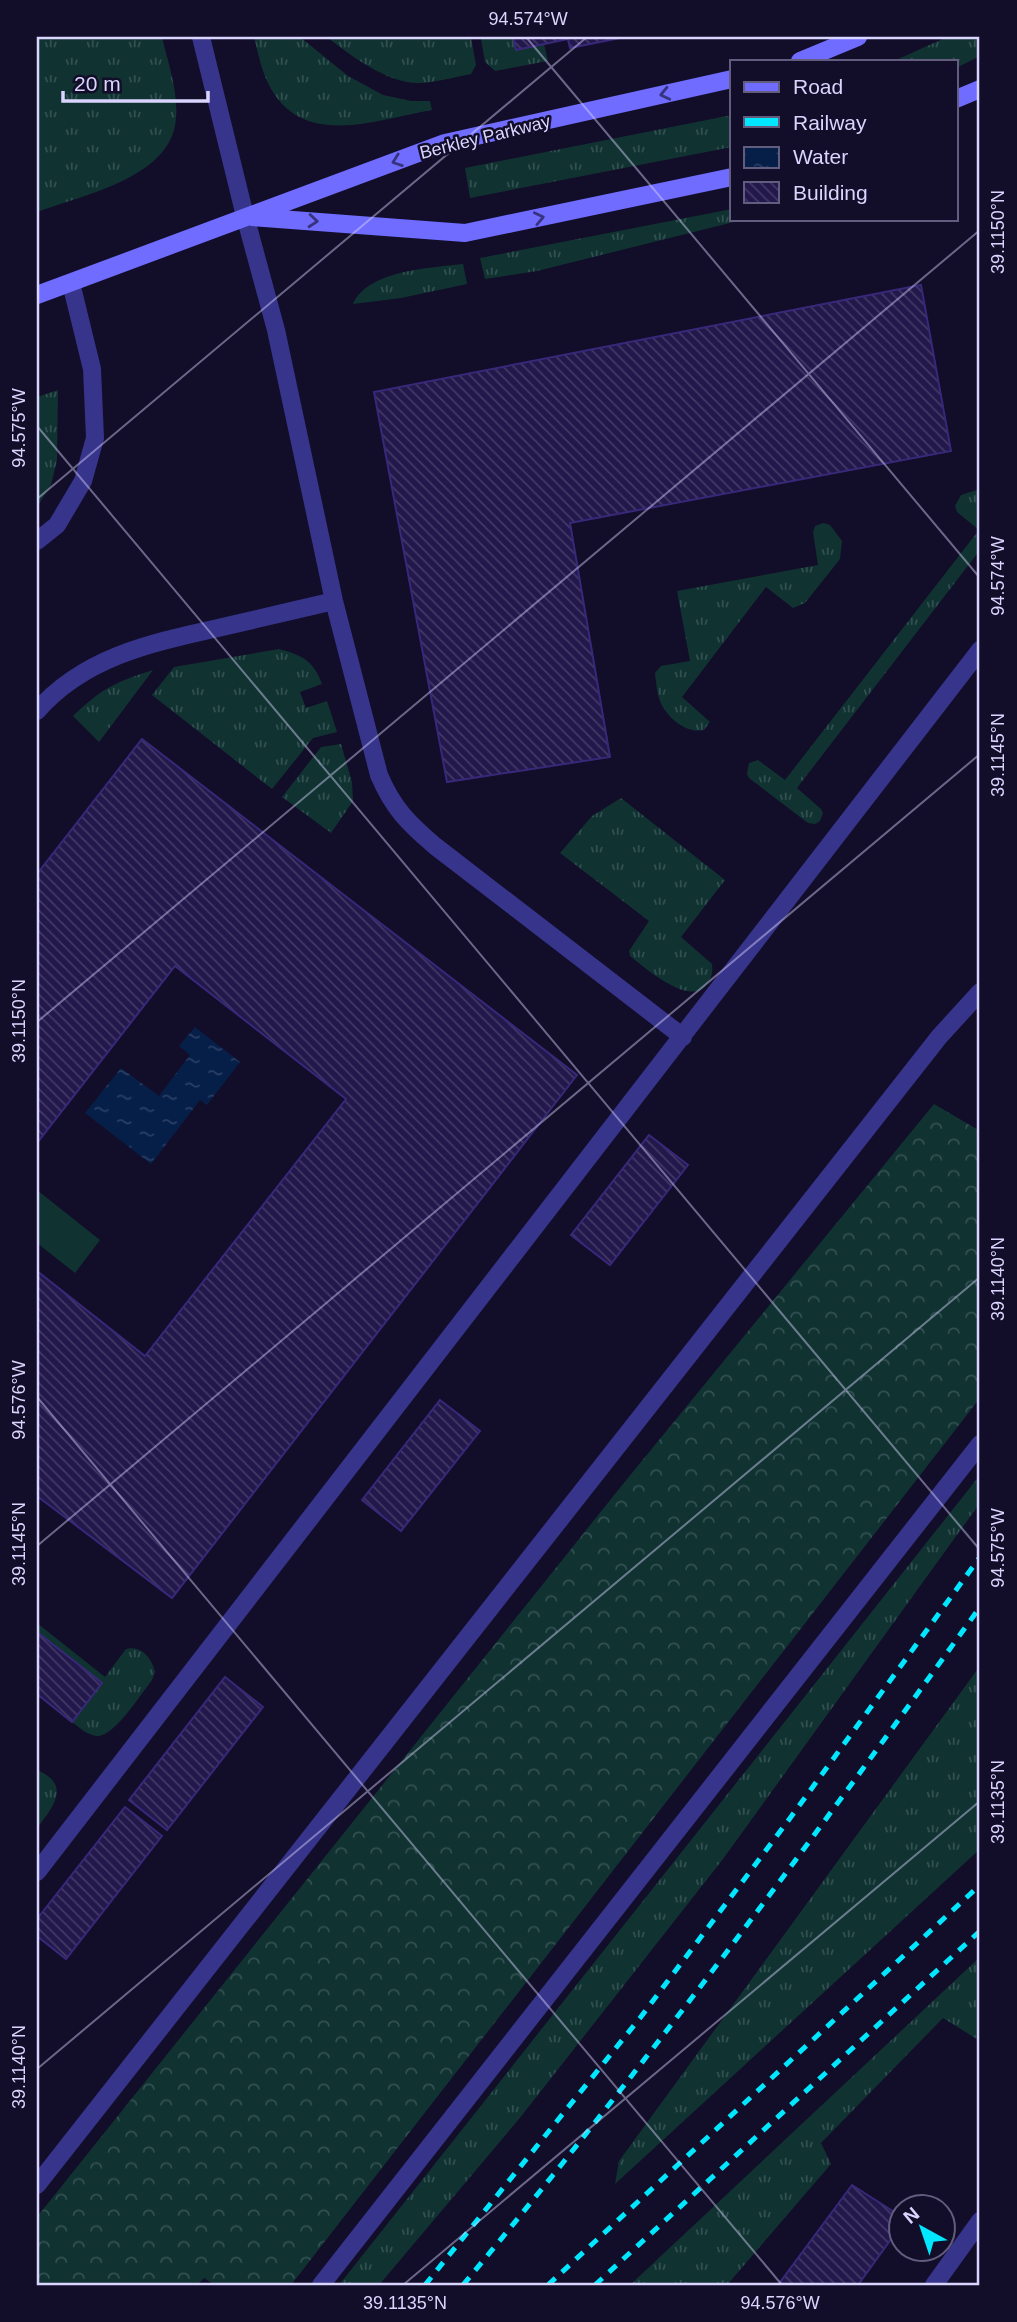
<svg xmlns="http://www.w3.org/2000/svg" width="1017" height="2322" font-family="Arial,sans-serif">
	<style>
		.grass { fill: url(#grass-tufts) }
		.forest { fill: url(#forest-crowns) }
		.pitch { fill: #103332 }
		.water { fill: url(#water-ripples) }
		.building { fill: url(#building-back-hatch); stroke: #382879; stroke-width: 2 }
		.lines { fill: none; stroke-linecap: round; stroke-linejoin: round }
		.service { stroke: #37348b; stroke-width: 18 }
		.minor { stroke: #37348b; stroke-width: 18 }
		.secondary { stroke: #6f6cff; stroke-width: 18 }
		.rail { stroke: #01e7ff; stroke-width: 5; stroke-dasharray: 10 9; stroke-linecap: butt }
		.oneway { stroke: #37337e }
		.ticks { fill: none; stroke: #dad5ff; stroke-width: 2; stroke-opacity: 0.45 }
		.labels { text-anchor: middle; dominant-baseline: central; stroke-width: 5; stroke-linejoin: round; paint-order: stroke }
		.street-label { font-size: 18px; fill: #dad5ff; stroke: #120d28 }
		.neatline { fill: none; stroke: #dad5ff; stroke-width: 2.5 }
		.ticks-label { font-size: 18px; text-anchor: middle; fill: #dad5ff }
	</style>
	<defs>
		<pattern id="grass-tufts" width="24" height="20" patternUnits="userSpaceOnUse" patternTransform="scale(1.75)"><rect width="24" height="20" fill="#103332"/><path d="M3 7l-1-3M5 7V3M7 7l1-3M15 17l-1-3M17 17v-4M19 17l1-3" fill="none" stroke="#325051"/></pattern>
		<pattern id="forest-crowns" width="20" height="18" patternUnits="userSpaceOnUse" patternTransform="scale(1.75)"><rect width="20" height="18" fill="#103332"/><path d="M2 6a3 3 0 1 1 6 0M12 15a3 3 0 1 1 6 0" fill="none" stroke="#325051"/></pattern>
		<pattern id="water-ripples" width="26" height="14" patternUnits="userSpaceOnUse" patternTransform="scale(1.75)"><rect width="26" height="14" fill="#061f49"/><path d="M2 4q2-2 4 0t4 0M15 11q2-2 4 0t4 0" fill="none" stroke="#2a3f64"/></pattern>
		<pattern id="building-back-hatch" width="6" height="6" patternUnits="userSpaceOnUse" patternTransform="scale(1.75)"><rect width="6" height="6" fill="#22184b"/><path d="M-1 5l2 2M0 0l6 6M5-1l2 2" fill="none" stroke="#423966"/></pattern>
	</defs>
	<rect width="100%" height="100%" fill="#120d28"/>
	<path class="grass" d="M 37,37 L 162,37 C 168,63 178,90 176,117 C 174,177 83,195 37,212 Z
		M 254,37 L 300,37 L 348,76 L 383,95 L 411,101 L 430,101 L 432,110 C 376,120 300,150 268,83 C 261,69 258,52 254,37 Z
		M 327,37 L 471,37 L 476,65 L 471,74 C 455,77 437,82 421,83 C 389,85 350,55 327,37 Z
		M 495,37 L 513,37 L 516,50 L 544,44 L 548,61 L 495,71 L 485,62 L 481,39 Z
		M 947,37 L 980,37 L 980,56 L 956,68 L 956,61 L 894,61 Z
		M 732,115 L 732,147 L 470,198 L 465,168 Z
		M 732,209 L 732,219 L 746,219 L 537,271 L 485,279 L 480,258 Z
		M 463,264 L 467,284 L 401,298 L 353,304 C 368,270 430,268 463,264 Z
		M 58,390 L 57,460 L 51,485 L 37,507 L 37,397 Z
		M 980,489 L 980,550 L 797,788 L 821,809 L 823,813 L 820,821 L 815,824 L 808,823 L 749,778 L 747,774 L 749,763 L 758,760 L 785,780 L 979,530 L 957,512 L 955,506 L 961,495 Z
		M 823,523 L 830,525 L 842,541 L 840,559 L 805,603 L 793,608 L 766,587 L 682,697 L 710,722 L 704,730 C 686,734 667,718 660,701 C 657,693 656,682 655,673 L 661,666 L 690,661 L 677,591 L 818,565 L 813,532 L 815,526 Z
		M 279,649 C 302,655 314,661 322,684 L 300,692 L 306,708 L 327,701 L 337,732 L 313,738 L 272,789 L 152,695 L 174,667 Z
		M 153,670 L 99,742 L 73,716 C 102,688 116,682 153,670 Z
		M 341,744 L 352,782 L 353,801 L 331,833 L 282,797 L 321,747 Z
		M 621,798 L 725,880 L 681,937 L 712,964 C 713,973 712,977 706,985 C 690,1007 645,968 630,956 L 629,951 L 649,921 L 560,853 L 592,816 Z
		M 980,1475 L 980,1503 L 723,1859 L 519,2119 L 379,2285 L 339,2285 Z
		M 37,1623 L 105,1677 L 126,1649 C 142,1645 152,1659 155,1672 L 152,1680 C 141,1694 114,1737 97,1736 C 87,1735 80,1728 72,1722 L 102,1683 L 37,1632 Z
		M 980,1666 L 980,1849 L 615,2184 L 619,2161 Z
		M 37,1770 C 72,1785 53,1807 37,1828 Z
		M 980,1957 L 980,2041 L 943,2018 L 821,2143 L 831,2164 L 727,2285 L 630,2285 Z"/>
	<path class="forest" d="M 934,1104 L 980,1131 L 980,1398 L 291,2285 L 215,2285 L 204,2278 L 197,2285 L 37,2285 L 37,2217 L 623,1484 Z"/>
	<path class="pitch" d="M 37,1190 L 100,1240 L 75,1273 L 37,1243 Z"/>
	<path class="water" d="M 195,1027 L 240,1062 L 207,1105 L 200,1100 L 151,1164 L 85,1113 L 121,1068 L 159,1096 L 190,1055 L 179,1046 Z"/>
	<path class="building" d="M 513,37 L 625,37 L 570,48 L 568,39 L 516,50 Z
		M 921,285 L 951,451 L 570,523 L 610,757 L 447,782 L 374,392 Z
		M 142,739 L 577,1075 L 172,1598 L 37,1496 L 37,1271 L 145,1356 L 346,1099 L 175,966 L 37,1143 L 37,874 Z
		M 649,1135 L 688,1165 L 610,1265 L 571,1235 Z
		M 440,1400 L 480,1431 L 401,1531 L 362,1500 Z
		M 37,1632 L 102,1683 L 72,1722 L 37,1694 Z
		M 225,1677 L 263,1707 L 167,1830 L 129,1800 Z
		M 125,1807 L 162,1836 L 66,1959 L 37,1936 L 37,1919 Z
		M 852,2185 L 902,2217 L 902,2224 L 858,2285 L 778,2285 Z"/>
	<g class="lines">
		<path class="service" d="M 245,216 L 276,330 L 334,601 L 379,775 C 393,808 408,823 435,846 L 683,1037
			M 37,541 L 57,525 L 83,481 L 95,438 L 92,369 L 71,283
			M 37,711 C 84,657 151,643 218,628 C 257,619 295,610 334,601
			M 37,1872 L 980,650
			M 37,2185 L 939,1037 L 980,992
			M 321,2285 L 980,1444"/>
		<path class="minor" d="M 201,37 L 245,216
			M 934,2285 L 980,2221"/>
		<path class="secondary" d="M 800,61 L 858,37
			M 956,99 L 980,89
			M 252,217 L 465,233 L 732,177
			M 37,295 L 445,143 L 732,79"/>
		<path class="rail" d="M 425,2285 L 640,2018 L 788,1821 L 980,1557
			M 463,2285 C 645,2067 814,1838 980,1607
			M 548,2285 L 980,1885
			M 595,2285 L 980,1931"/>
	</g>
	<defs><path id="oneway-chevron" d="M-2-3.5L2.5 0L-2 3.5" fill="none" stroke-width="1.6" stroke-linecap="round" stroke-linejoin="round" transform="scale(1.75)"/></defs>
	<g class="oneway">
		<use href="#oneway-chevron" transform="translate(665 94) rotate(167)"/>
		<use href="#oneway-chevron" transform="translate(397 161) rotate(160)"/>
		<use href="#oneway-chevron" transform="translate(539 218) rotate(-12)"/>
		<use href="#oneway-chevron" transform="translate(313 221) rotate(5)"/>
	</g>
	<path class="ticks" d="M 526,37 L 980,578M 37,426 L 980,1550M 37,499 L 587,37M 37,1022 L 980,230M 37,1397 L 782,2285M 37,1546 L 980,754M 37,2069 L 980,1277M 403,2285 L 980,1801"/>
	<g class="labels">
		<g class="street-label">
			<text transform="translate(485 137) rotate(-14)">Berkley Parkway</text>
		</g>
	</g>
	<rect width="1017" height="2322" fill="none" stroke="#120d28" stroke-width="77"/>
	<rect x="730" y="60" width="228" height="161" fill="#120d28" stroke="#625d7e" stroke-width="2"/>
	<rect x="744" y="82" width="35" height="10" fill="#6f6cff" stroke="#625d7e" stroke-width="2"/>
	<text x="793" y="94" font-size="21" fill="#dad5ff">Road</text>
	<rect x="744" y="117" width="35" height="10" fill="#01e7ff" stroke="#625d7e" stroke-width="2"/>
	<text x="793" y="130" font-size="21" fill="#dad5ff">Railway</text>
	<rect x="744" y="147" width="35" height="21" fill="url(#water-ripples)" stroke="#625d7e" stroke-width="2"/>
	<text x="793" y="164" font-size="21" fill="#dad5ff">Water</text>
	<rect x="744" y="182" width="35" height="21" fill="url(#building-back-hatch)" stroke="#625d7e" stroke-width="2"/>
	<text x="793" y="200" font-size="21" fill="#dad5ff">Building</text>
	<g transform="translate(922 2228) rotate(320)"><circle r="33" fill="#120d28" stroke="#625d7e" stroke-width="2"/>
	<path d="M0-5L12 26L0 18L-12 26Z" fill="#01e7ff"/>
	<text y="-10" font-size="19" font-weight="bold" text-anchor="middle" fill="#dad5ff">N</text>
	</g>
	<path d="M63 91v10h145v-10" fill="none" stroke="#dad5ff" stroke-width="3.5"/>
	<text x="74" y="91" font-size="21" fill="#dad5ff" stroke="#120d28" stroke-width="5" paint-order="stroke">20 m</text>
	<rect x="38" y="38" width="940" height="2246" class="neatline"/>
	<g class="ticks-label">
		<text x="528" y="25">94.574°W</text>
		<text transform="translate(998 232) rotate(-90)" y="6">39.1150°N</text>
		<text transform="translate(19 428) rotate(-90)" y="6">94.575°W</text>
		<text transform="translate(998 576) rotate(-90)" y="6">94.574°W</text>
		<text transform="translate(998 755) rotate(-90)" y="6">39.1145°N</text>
		<text transform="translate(19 1021) rotate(-90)" y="6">39.1150°N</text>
		<text transform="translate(998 1279) rotate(-90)" y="6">39.1140°N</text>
		<text transform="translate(19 1400) rotate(-90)" y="6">94.576°W</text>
		<text transform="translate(19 1544) rotate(-90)" y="6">39.1145°N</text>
		<text transform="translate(998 1548) rotate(-90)" y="6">94.575°W</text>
		<text transform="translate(998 1802) rotate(-90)" y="6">39.1135°N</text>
		<text transform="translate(19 2067) rotate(-90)" y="6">39.1140°N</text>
		<text x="405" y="2309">39.1135°N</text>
		<text x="780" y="2309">94.576°W</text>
	</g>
</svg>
